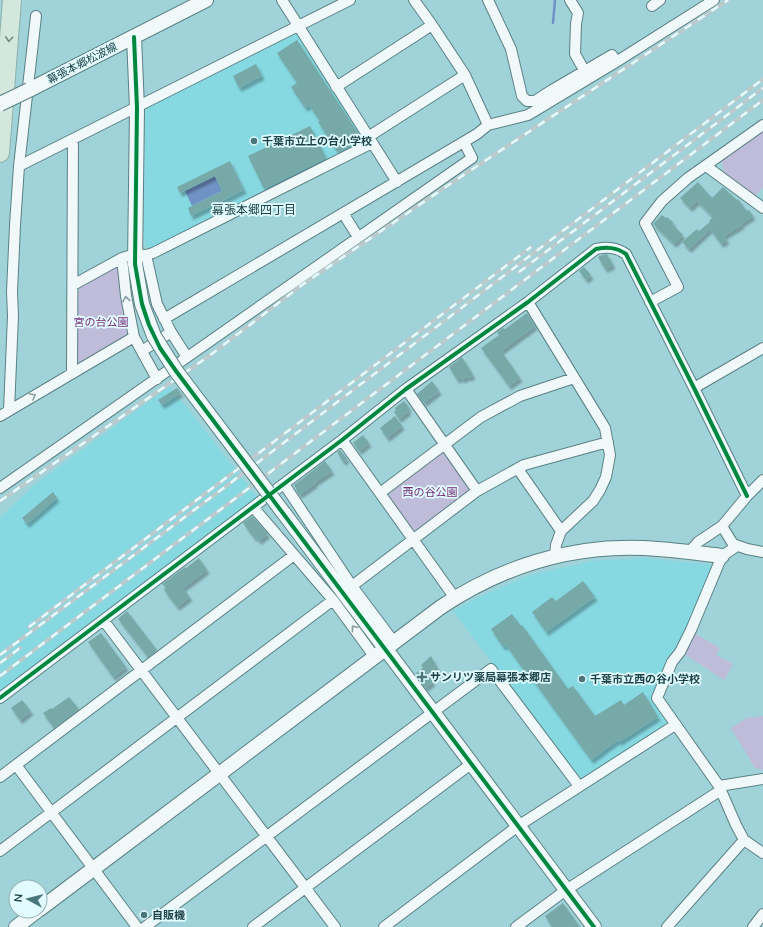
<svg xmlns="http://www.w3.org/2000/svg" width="763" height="927" font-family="Mulish,'Noto Sans JP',sans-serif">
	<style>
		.built { fill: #86d8e1 }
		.green { fill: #bfbcda }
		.water { fill: #6f93c5 }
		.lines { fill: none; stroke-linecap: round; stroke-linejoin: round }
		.stream { stroke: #6f93c5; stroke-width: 2.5 }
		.building { fill: #77a9a9; filter: url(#shadow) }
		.street-casing { stroke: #5a8185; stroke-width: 12 }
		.secondary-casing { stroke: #5a8185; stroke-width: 16 }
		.highway-casing { stroke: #8db1aa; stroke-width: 20 }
		.street { stroke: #f1f8f9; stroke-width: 10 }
		.secondary { stroke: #f1f8f9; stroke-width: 14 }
		.highway { stroke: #d4e7dd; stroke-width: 18 }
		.rail-casing { stroke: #bbcacc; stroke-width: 4 }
		.rail { stroke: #e1fbfe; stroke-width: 2.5; stroke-dasharray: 8; stroke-linecap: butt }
		.secondary-bridge-casing { stroke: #5a8185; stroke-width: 16; stroke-linecap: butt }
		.secondary-bridge { stroke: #f1f8f9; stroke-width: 14 }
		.cycleway-casing { stroke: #e1fbfe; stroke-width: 6 }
		.cycleway { stroke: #00873e; stroke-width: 4 }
		.oneway { stroke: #6e8c8a }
		.oneway2 { stroke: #869da0 }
		.poi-dot { fill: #4a757a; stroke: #e1fbfe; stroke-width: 1.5 }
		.labels { text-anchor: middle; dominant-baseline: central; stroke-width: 3.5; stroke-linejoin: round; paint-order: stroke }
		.street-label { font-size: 11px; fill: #1b4247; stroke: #e1fbfe }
		.poi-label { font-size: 11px; font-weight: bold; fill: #1b4247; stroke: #e1fbfe; text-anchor: start }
		.park-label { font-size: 11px; fill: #752c7a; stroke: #e1fbfe }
		.neighbourhood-label { font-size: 12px; fill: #1b4247; stroke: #e1fbfe }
	</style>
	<defs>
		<filter id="shadow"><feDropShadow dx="2.5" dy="4" stdDeviation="1" flood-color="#0004"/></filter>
	</defs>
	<rect width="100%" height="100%" fill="#a0d3d9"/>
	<path class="built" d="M 292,34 L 298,35 L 364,138 L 363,144 L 152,249 L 146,247 L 144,238 L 145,112 L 150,105 Z
		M 170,386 L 258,498 L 0,692 L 0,518 L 34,485 Z
		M 644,558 L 714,565 L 677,651 L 668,660 L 652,697 L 667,719 L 667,725 L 583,779 L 577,776 L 453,611 L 477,598 L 527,576 L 591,561 Z"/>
	<path class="green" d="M 763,129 L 763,187 L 754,198 L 724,176 L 722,158 Z
		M 114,267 L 119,269 L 120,288 L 122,305 L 128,331 L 126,338 L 82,363 L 76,360 L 77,292 L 81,286 Z
		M 439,453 L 446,454 L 469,487 L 469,494 L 418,531 L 412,530 L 389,498 L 390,491 Z
		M 694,633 L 720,648 L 716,655 L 733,664 L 724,680 L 683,653 Z
		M 763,716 L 763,770 L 755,768 L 731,728 L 747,718 Z"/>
	<path class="water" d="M 215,176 L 222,191 L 192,206 L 185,191 Z"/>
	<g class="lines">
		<path class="stream" d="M 553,23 L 555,0"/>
	</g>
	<path class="building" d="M 297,40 L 362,139 L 338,153 L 318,122 L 320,121 L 309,105 L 305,108 L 291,87 L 297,83 L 277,53 Z
		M 256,64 L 262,76 L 239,88 L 233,76 Z
		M 310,126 L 326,158 L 264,189 L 248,156 Z
		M 230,161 L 244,190 L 191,216 L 188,208 L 222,191 L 215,176 L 180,193 L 177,187 Z
		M 698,182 L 712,198 L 723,187 L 737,200 L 738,199 L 747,211 L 749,210 L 753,216 L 741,224 L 742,225 L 724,236 L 727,240 L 721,244 L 710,229 L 689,249 L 682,242 L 697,229 L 699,231 L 710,222 L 709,221 L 713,217 L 697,201 L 690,208 L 680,198 Z
		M 662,215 L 666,218 L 667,217 L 674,223 L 672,224 L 683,235 L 674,244 L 653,224 Z
		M 607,254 L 613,265 L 605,269 L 598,257 L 602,255 Z
		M 584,267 L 591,275 L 586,280 L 579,271 Z
		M 527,313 L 535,326 L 501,351 L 520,378 L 509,386 L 481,348 L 499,335 L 497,332 L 503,328 L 505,329 Z
		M 462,357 L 473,375 L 469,378 L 468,376 L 462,380 L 461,377 L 457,380 L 449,367 Z
		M 432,381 L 439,391 L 424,403 L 417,394 Z
		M 177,388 L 181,393 L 162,405 L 158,400 Z
		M 404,401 L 409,407 L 407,409 L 409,411 L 399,419 L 394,412 L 396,410 L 395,408 Z
		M 395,416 L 402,426 L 387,438 L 380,428 Z
		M 363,435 L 369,443 L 359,451 L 353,443 Z
		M 340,450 L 347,459 L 343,462 L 337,452 Z
		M 325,461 L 332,471 L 314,483 L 315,484 L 299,495 L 294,485 Z
		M 53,492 L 57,498 L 27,524 L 22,518 Z
		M 251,517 L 253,517 L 268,534 L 259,541 L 256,537 L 254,538 L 243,523 Z
		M 199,558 L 207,570 L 183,588 L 190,597 L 177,607 L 164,590 L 166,588 L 162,584 L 185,567 L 186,568 Z
		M 583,581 L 595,597 L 546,632 L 532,612 L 552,597 L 556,601 Z
		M 127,611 L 157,650 L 148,657 L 118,619 Z
		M 512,614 L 521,626 L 522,625 L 568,689 L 573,686 L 595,716 L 621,700 L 624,705 L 643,692 L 658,717 L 619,742 L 618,740 L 591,760 L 527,672 L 526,673 L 506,645 L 503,647 L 491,629 Z
		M 101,633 L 126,667 L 113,677 L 88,642 Z
		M 431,656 L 437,667 L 428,675 L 433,682 L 425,688 L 415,674 L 423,668 L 421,665 Z
		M 69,697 L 79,709 L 54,728 L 43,713 L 51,708 L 52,709 Z
		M 22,700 L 31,711 L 20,720 L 11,708 Z
		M 563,903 L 580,927 L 552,927 L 545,916 Z"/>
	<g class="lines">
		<g class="street-casing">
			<path id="street" d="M 282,0 L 397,182
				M 414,0 L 432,25 L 465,75 L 488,125
				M 488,0 L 511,49 L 522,96 L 527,101 L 535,101 L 552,90 L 612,55 L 616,62
				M 570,0 L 578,13 L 576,24 L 575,54 L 584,70
				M 652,6 L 660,0
				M 336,87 L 432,25
				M 368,137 L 465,75
				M 19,166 L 350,0
				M 706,166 L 763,208
				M 343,213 L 358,237
				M 146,255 L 157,304 L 171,332 L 187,357
				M 122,258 L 126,296 L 134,337 L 157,379
				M 73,285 L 122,258 L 135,254 L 146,255 L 153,253 L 372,143
				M 528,302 L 605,428 L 610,455 L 606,477 L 600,490 L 593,501 L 561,531 L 556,545 L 555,556
				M 650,302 L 678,287 L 645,223 L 662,201 L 688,178 L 763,125
				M 164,319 L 477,134 L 488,125 L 528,115 L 616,62 L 714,0
				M 142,351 L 171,332
				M 72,373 L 73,139
				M 694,388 L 763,348
				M 406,389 L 477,491
				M 9,410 L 13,316 L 12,292 L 15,225 L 19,166 L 36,16
				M 0,416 L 134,337
				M 342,440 L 455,598
				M 518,469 L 561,531
				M 284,484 L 352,586 L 394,642
				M 0,488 L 472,158 L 464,142
				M 380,493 L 481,417 L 520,396 L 574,378
				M 253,507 L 333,600 L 374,656
				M 722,526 L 733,544 L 747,549 L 763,552
				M 737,546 L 722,556 L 691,630 L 680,652 L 672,662 L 657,698 L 719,786 L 736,825 L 744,840 L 763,853
				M 689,552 L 698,542 L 722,526 L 747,496 L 763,480
				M 352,586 L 477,491 L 524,465 L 608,442
				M 104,621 L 335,927
				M 0,698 L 342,440 L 406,389 L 528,302 L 596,249 C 607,247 616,247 626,254 L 694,388 L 747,496
				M 16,765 L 137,927
				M 0,777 L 294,555
				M 719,786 L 763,779
				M 0,851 L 333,600
				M 145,927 L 491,669 L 579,786
				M 253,927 L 471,764
				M 384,927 L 518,826 L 675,725
				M 516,927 L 566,890 L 721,790
				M 667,927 L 744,840
				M 753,927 L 763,914"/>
		</g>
		<g class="secondary-casing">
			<path id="secondary" d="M 134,37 L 137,108 L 135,264 L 142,304 L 154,336
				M 29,90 L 206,0
				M 292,524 L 594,927
				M 40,909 L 441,607 C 501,567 570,545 643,548 C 669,549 696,553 722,556
				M 16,927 L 37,911"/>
		</g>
		<g class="highway-casing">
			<path id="highway" d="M 0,153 L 12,0"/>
		</g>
		<use href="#street" class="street"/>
		<use href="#secondary" class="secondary"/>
		<use href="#highway" class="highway"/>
		<g class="rail-casing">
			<path id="rail" d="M 519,272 L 763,88
				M 0,501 L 209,356 L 302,285 L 447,186 L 728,0
				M 29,627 L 531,247
				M 0,655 L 257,463 L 763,79
				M 0,663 L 20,648
				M 0,676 L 763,100"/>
		</g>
		<use href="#rail" class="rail"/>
		<g class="secondary-bridge-casing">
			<path id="secondary-bridge" d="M 0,104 L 29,90
				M 154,336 L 176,371 L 292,524"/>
		</g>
		<use href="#secondary-bridge" class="secondary-bridge"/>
		<g class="cycleway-casing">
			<path id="cycleway" d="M 134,37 L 137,108 L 135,264 L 142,304 L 149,325 L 160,348 L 176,371 L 594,927
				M 0,698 L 342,440 L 406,389 L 528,302 L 596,249 C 607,247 616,247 626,254 L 694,388 L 747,496"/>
		</g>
		<use href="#cycleway" class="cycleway"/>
	</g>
	<defs><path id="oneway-chevron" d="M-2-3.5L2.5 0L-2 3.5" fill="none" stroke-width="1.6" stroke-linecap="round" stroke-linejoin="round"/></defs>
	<use class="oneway" href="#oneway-chevron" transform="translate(9 39) rotate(94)"/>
	<g class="oneway2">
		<use href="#oneway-chevron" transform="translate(126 299) rotate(-100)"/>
		<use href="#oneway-chevron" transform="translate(33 396) rotate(-30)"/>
		<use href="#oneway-chevron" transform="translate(354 628) rotate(-127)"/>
	</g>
	<g class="poi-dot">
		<circle cx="254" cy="141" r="4"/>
		<path d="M420 671h4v4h4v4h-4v4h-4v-4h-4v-4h4z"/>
		<circle cx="582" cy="679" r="4"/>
		<circle cx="144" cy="915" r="4"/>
	</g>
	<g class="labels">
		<g class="street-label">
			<text transform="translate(82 63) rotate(-27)">幕張本郷松波線</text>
		</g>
		<g class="poi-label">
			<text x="262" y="141">千葉市立上の台小学校</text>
			<text x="430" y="677">サンリツ薬局幕張本郷店</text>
			<text x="590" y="679">千葉市立西の谷小学校</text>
			<text x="152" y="915">自販機</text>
		</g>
		<g class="park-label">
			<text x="101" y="322">宮の台公園</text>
			<text x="430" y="492">西の谷公園</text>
		</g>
		<g class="neighbourhood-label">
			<text x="254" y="209">幕張本郷四丁目</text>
		</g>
	</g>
	<g transform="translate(28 899) rotate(277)"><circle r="19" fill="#e1fbfe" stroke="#92b1b5"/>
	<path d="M0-3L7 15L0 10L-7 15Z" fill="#4a757a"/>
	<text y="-6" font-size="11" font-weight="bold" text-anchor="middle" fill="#1b4247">N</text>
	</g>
</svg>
